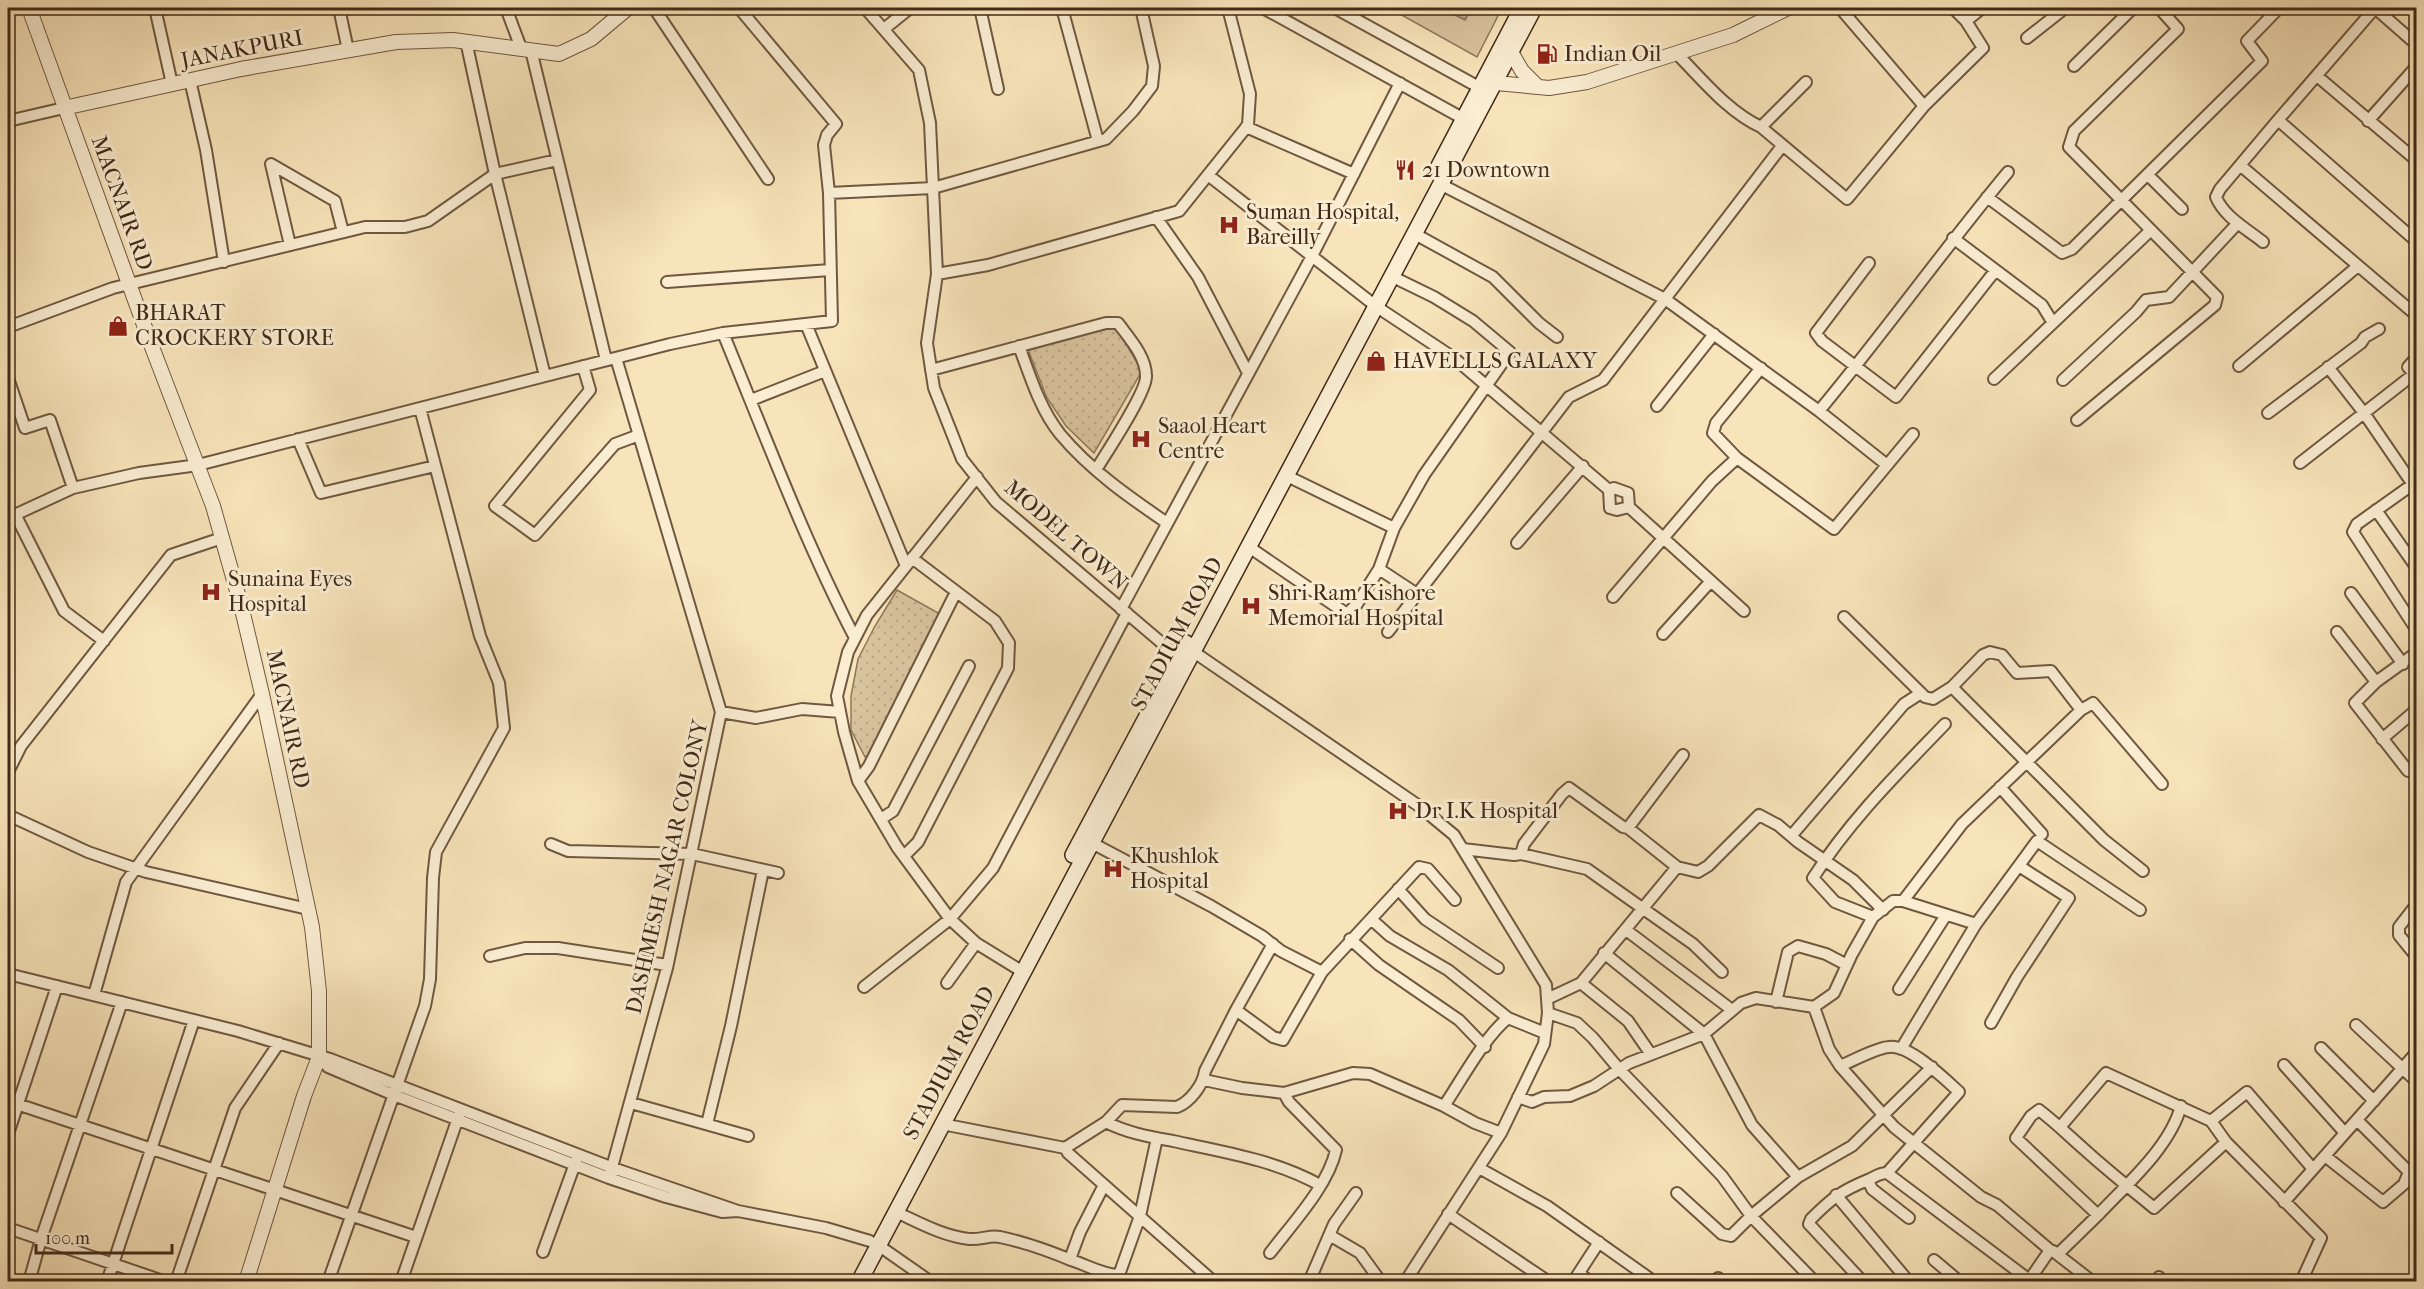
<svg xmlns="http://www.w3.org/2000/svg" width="2424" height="1289" font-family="'IM FELL French Canon',serif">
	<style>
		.grass { fill: #d9c49f; stroke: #8d775c; stroke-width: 1.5 }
		.park { fill: url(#park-dots); stroke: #8d775c; stroke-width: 1.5 }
		.water { fill: url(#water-rules); stroke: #8a7459; stroke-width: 1.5 }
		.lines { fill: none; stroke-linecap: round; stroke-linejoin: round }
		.minor-casing { stroke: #6f5841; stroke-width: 14 }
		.tertiary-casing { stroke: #6f5841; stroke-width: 16 }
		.secondary-casing { stroke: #412a19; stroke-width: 18 }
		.minor { stroke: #faedd2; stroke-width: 10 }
		.tertiary { stroke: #faedd2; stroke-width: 14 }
		.secondary { stroke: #faedd2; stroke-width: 15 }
		.labels { text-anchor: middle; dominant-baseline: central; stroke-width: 6; stroke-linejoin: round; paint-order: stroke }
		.street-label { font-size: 22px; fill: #412a19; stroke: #faedd2 }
		.poi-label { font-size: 22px; fill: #412a19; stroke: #faedd2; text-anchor: start }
	</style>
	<defs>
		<pattern id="park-dots" width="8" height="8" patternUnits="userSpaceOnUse" patternTransform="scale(1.5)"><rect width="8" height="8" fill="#d9c49f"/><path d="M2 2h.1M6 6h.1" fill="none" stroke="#bba988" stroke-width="1.8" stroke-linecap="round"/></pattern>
		<pattern id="water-rules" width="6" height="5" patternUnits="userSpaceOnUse" patternTransform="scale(1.5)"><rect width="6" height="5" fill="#baa583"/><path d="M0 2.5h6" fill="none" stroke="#99876a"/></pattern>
	</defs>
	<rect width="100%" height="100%" fill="#f8e4ba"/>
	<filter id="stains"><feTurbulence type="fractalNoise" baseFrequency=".00333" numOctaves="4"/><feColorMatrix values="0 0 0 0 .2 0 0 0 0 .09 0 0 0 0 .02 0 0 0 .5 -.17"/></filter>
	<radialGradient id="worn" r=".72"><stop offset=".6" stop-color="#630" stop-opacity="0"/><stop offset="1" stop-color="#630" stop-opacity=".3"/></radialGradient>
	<path class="grass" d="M 1389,8 L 1502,8 L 1477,57 Z"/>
	<path class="park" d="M 1116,327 L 1142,371 L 1094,453 L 1066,426 L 1047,398 L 1027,347 Z
		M 897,590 L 940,614 L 870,754 L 865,757 L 851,730 L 851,696 L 858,659 L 875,626 Z"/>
	<path class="water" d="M 1441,8 L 1472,8 L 1465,20 Z"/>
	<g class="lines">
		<g class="minor-casing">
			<path id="minor" d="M 155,8 L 172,84
				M 339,8 L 348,50
				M 506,8 L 521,48
				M 654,8 L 768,179
				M 865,8 L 919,70 L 930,123 L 937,274 L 927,343 L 934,388 L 962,459 L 996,502 L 1183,661
				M 980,8 L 998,89
				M 1062,8 L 1098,141
				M 1263,8 L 1464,119
				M 1335,8 L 1484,90
				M 1840,8 L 1924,106
				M 2375,8 L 2278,120 L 2416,241
				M 2375,8 L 2416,44
				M 1966,21 L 1982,8
				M 884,29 L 910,8
				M 2027,38 L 2065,8
				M 466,41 L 495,174 L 545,376
				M 531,50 L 606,360
				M 1676,53 C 1702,79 1728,112 1761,127 L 1847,199 L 1924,106 L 1983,48 L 1966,21 L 1953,8
				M 2074,66 L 2133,8
				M 2317,76 L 2416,160
				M 190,80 L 206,150 L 224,262
				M 8,121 L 64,108
				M 2368,121 L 2416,67
				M 1246,127 L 1354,174
				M 1761,127 L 1806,82
				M 2240,165 L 2416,315
				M 1208,175 L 1377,307 L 1454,358 L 1609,490 L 1614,488 L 1628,493 L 1629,507
				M 2148,175 L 2182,209
				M 1440,184 L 1665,299 L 1819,411 L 1887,465
				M 829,193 L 933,188 L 1106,139 L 1133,111 L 1152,86 L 1154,66 L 1141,8
				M 1987,197 L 2062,253 L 2072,249 L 2262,61 L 2247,41 L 2279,8
				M 1156,217 L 1198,277 L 1248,373
				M 1415,234 L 1493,277 L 1539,323 L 1557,337
				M 1953,238 L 2042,305 L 2053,323
				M 2263,242 C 2247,229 2224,217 2216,197 L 2220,189 L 2278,120
				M 290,245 L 271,164 L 335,201 L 343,232
				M 1869,263 L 1816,333 L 1822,341 L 1896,397 L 1995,271
				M 937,274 L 988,265 L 1179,211 L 1248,125 L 1250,94 L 1228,8
				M 667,282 L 830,270
				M 806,324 L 906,566
				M 8,327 L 113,288 L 365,227 L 405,227 L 428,221 L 495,174 L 557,160
				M 723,333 C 765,435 804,540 855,638
				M 1019,346 C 1030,376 1040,409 1060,434 C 1090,470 1129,497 1167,523
				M 2416,358 L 2408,367 L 2416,376
				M 583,366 L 590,390 L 495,506 L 535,535 L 615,444 L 639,435
				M 2239,366 L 2358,266
				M 2328,367 L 2364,413 L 2416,489
				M 1761,368 L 1716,423 L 1713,433 L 1737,458 L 1834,529 L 1913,434
				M 931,370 L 1106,323 L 1118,323 C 1129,338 1146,356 1146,376 C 1147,392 1106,453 1096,470
				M 8,378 L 25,428 L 50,420 L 73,488
				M 1994,379 L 2150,231
				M 2063,380 L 2136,312 L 2146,300 L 2169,297 L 2238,223
				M 751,400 L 825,371
				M 1657,406 L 1714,334
				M 1819,411 C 1884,333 1943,250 2008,172
				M 2268,413 L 2361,343 L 2365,337 L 2379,329
				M 2077,420 L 2215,305 L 2217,297 L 2069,147 L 2074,131 L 2178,29 L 2159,8
				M 298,439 L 321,493 L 435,466
				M 2300,463 L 2414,374
				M 1287,476 L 1394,528
				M 977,477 L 867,615 L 848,652 L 837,696 L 844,732 L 858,781 L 897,847 L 950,919 L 976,943 L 1023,972
				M 2416,482 L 2357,524 L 2353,532 L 2416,629
				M 1609,490 L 1610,508 L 1617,510 L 1629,507
				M 1629,507 L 1744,611
				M 2376,510 L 2416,567
				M 15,514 L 64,611 L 104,641
				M 8,518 L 73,488 L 139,473 L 198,465 L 670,344 L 723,333 L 832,321 L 829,193 L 824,145 L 827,135 L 836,124 L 739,8
				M 1517,543 L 1583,466
				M 1249,547 L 1347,614 L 1357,604 L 1379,569 L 1394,528 L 1424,475 L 1510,352 L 1473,321 L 1434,297 L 1393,277
				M 1379,569 L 1417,594
				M 2351,593 L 2403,664
				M 1613,597 L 1712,481 L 1737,458
				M 1121,609 L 1312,256 L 1400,83
				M 1844,617 L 1925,697 L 1933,699 L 1952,687 L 1983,655 L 1990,652 L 2002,655 L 2017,673 L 2051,671 L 2081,710
				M 1388,632 L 1569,397 L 1603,380 L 1782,146
				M 2337,632 L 2376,682
				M 1663,634 L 1711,581
				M 1188,648 L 1419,806 L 1454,835 L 1546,985 L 1548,1013 L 1544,1044 L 1501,1133 L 1405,1282
				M 2416,653 L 2376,682 L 2355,703 L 2408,771 L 2416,770
				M 1952,687 L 2104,840 L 2143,871
				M 721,712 L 756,718 L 802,709 L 840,712
				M 2382,739 L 2416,710
				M 8,772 L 21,746 L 171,555 L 222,538
				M 858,781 L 869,766 L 956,592
				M 2000,787 L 2042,834
				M 8,815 L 88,852 L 146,872 L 308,909
				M 881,819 L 893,811 L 969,666
				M 1628,828 L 1683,755
				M 1792,835 L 1904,704 L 1921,693
				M 1092,843 L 1211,906 L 1262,936 L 1281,951 L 1322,972
				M 551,844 L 568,851 L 692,854 L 778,873
				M 1463,849 L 1514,855 L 1521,854 L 1587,869 L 1693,944 L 1722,972
				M 1521,854 L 1524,844 L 1562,794 L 1569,788 L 1623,827 L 1628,828 L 1677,867 L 1698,872 L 1708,866 L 1759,815 L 1778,825 L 1798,842 L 1853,880 L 1883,910
				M 904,856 L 918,842 L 1008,668 L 1009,643 L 995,621 L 912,558
				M 1398,889 L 1425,919 L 1498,968
				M 1903,901 L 1962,824 L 2081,710 L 2093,703 L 2162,784
				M 2416,905 L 2399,927 L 2399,935 L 2416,956
				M 1873,917 L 1835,902 L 1813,878 C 1850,820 1898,773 1945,724
				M 1371,919 L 1390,936 L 1448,970 L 1508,1018 L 1545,1033
				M 1626,930 L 1732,1010
				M 1350,939 L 1379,965 L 1459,1020 L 1485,1047
				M 1604,953 L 1704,1034 L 1752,1125 L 1798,1177
				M 490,956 L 525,948 L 558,948 L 667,965
				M 8,974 L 238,1031 L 330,1059 L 613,1168 L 738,1211
				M 947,983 L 976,943
				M 1581,983 L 1628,1021 L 1650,1053
				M 864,987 L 950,919 L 993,868 L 1127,613
				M 1899,989 L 1946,915
				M 94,995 L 126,882 L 262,694
				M 1547,999 L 1581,983 L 1677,867
				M 1776,1002 L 1788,952 L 1798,946 L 1826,954 L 1847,965
				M 1814,1007 L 1829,1049 L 1840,1066 L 1894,1127 L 1981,1197 L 1997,1205 L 2050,1250 L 2028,1282
				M 1236,1010 L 1273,1037 L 1283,1040 L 1322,972 L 1419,867 L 1428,869 L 1455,900
				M 1548,1013 L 1577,1023 L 1593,1038 L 1619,1069 L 1722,1176 L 1751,1216 L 1815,1282
				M 1991,1023 L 2017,977 L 2069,898 L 2019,866
				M 2356,1025 L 2416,1081
				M 2321,1048 L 2374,1101
				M 1901,1049 L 1976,924
				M 319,1057 L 328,1067 L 394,1095 L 609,1178 L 666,1197 L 722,1212 L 738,1211 L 826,1228 L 870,1241
				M 2284,1065 L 2345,1133
				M 1840,1066 C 1853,1061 1875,1048 1889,1047 C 1909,1044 1945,1079 1959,1092 L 1887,1173 C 1880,1173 1876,1176 1870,1179 C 1841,1191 1833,1197 1811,1219 L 1809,1224 L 1863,1282
				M 1204,1080 L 1242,1088 L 1284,1093 L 1353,1073 L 1370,1074 L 1444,1106
				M 1518,1097 L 1532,1102 L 1544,1097 L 1570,1096 L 1594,1086 L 1629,1063 L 1704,1034 L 1741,1003 L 1756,998 L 1814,1007 L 1834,993 L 1852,954 L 1873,917 L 1893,901 L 1903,901 L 1976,924 L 2037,841 L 2140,910
				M 8,1101 L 416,1237
				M 631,1103 L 748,1136
				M 2181,1106 C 2170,1147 2127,1184 2098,1215 L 2016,1138 L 2031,1116 L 2039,1110 C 2056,1123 2069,1136 2085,1150 C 2107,1170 2131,1189 2154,1208 L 2226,1142
				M 2211,1121 L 2247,1092 L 2313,1169
				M 1106,1122 C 1127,1133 1151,1137 1173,1141 C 1224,1152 1275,1160 1320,1185
				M 707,1124 L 731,1026 L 763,870
				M 942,1124 L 1065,1148 L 1106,1122 L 1122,1105 L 1177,1107 C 1190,1102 1203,1085 1205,1071 L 1236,1010 L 1273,944
				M 2061,1126 L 2106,1073 L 2211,1121 L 2226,1142 L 2321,1238 L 2301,1282
				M 1501,1133 L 1475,1123 L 1444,1106 C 1461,1081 1485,1036 1508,1018
				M 8,1134 L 57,986
				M 1065,1148 L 1068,1153 L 1214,1282
				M 2325,1156 L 2383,1202 L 2404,1184 L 2409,1172 L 2357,1120
				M 1479,1168 L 1547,1206 L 1649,1278
				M 1887,1173 L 2032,1282
				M 609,1178 L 667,968 L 721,712 L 616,358
				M 1868,1180 L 1872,1189 L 1909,1218
				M 1677,1193 L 1722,1234 L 1731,1236 L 1751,1216 L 1798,1177 L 1852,1146 L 1932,1067
				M 1836,1195 L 1909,1282
				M 2284,1202 L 2416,1053
				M 896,1212 C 920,1223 943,1236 969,1239 C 981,1240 989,1235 1000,1237 C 1024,1242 1049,1251 1071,1260 C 1087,1265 1103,1275 1119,1275 L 1140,1216 L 1157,1138
				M 1448,1214 L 1549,1282
				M 8,1228 L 166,1282
				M 1331,1236 L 1360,1253 L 1381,1282
				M 878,1245 L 931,1282
				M 2053,1251 L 2093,1282
				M 543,1252 L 576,1161
				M 1270,1253 C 1292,1224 1328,1186 1336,1150 L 1289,1102 L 1284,1093
				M 2059,1253 L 2098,1215
				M 1070,1259 L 1080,1232 L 1104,1185
				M 1934,1260 L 1960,1282
				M 1579,1273 L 1590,1282
				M 1718,1278 L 1720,1282
				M 29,1282 L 41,1239 L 122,1002
				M 107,1282 L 194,1020
				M 176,1282 L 235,1108 L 279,1043
				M 328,1282 L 425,1006 L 430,979 L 433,878 L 436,852 L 504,728 L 499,683 L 480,636 L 420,408
				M 401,1282 L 459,1115
				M 1309,1282 L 1334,1224 L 1356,1193
				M 1573,1282 L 1599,1242
				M 2155,1282 L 2159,1277"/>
		</g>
		<g class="tertiary-casing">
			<path id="tertiary" d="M 29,8 L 152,347 L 213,506 L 241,605 L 262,694 L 312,927 L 319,991 L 319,1057 L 304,1096 L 246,1282
				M 1503,48 L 1511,52 L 1522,71 L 1537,86
				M 1486,76 L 1496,83 L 1549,88 L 1587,82 L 1733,35 L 1788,8
				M 64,108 L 241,69 L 396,42 L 453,40 L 559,54 L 591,39 L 628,8"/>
		</g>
		<g class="secondary-casing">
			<path id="secondary" d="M 1439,166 L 1522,8
				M 1073,855 L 1186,643
				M 859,1282 L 1534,8"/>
		</g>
		<use href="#minor" class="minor"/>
		<use href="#tertiary" class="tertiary"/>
		<use href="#secondary" class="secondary"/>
	</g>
	<defs>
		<g id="fuel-bare" transform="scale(1.62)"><path d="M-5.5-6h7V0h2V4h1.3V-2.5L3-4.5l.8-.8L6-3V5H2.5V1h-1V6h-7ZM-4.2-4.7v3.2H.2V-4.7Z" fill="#8f2418" stroke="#faedd2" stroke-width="2.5" paint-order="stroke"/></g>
		<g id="restaurant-bare" transform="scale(1.62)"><path d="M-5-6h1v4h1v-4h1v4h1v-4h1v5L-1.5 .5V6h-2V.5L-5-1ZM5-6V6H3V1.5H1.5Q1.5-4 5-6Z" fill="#8f2418" stroke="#faedd2" stroke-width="2.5" paint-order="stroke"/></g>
		<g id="hospital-bare" transform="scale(1.62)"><path d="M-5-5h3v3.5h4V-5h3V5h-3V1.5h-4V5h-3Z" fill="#8f2418" stroke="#faedd2" stroke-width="2.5" paint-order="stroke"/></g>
		<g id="shop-bare" transform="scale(1.62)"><path d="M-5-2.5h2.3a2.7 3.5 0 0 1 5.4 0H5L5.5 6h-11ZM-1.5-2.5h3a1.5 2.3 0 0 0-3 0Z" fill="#8f2418" stroke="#faedd2" stroke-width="2.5" paint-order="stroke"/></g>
	</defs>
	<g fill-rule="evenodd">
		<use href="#fuel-bare" x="1547" y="54"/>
		<use href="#restaurant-bare" x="1405" y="170"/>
		<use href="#hospital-bare" x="1229" y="225"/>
		<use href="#shop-bare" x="118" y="326"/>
		<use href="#shop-bare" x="1376" y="361"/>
		<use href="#hospital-bare" x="1141" y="439"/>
		<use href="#hospital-bare" x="211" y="592"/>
		<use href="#hospital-bare" x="1251" y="606"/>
		<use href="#hospital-bare" x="1398" y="811"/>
		<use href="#hospital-bare" x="1113" y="869"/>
	</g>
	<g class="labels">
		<g class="street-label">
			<text transform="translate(242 49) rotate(-11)">JANAKPURI</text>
			<text transform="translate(122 203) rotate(70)">MACNAIR RD</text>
			<text transform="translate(1066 535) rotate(41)">MODEL TOWN</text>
			<text transform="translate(1177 634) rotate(-62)">STADIUM ROAD</text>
			<text transform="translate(288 719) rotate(78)">MACNAIR RD</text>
			<text transform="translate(667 867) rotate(-77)">DASHMESH NAGAR COLONY</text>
			<text transform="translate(949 1063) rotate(-62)">STADIUM ROAD</text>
		</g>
		<g class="poi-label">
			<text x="1564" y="54">Indian Oil</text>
			<text x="1422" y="170">21 Downtown</text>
			<text x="1246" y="212">Suman Hospital,<tspan x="1246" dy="25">Bareilly</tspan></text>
			<text x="135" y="313">BHARAT<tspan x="135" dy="25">CROCKERY STORE</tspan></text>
			<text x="1393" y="361">HAVELLLS GALAXY</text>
			<text x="1158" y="426">Saaol Heart<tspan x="1158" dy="25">Centre</tspan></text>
			<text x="228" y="579">Sunaina Eyes<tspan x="228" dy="25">Hospital</tspan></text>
			<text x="1268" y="593">Shri Ram Kishore<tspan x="1268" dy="25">Memorial Hospital</tspan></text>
			<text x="1415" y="811">Dr I.K Hospital</text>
			<text x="1130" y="856">Khushlok<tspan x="1130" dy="25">Hospital</tspan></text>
		</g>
	</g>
	<rect width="2424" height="1289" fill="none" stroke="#f8e4ba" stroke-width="30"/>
	<rect x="9" y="9" width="2406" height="1271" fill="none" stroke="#412a19" stroke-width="3"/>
	<rect x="15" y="15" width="2394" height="1259" fill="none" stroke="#412a19" stroke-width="1.5"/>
	<path d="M36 1244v9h136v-9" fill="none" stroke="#412a19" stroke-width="3"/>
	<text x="45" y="1244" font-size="18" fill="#412a19" stroke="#faedd2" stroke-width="4.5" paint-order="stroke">100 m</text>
	<rect width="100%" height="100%" filter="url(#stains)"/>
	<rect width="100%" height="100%" fill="url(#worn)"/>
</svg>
